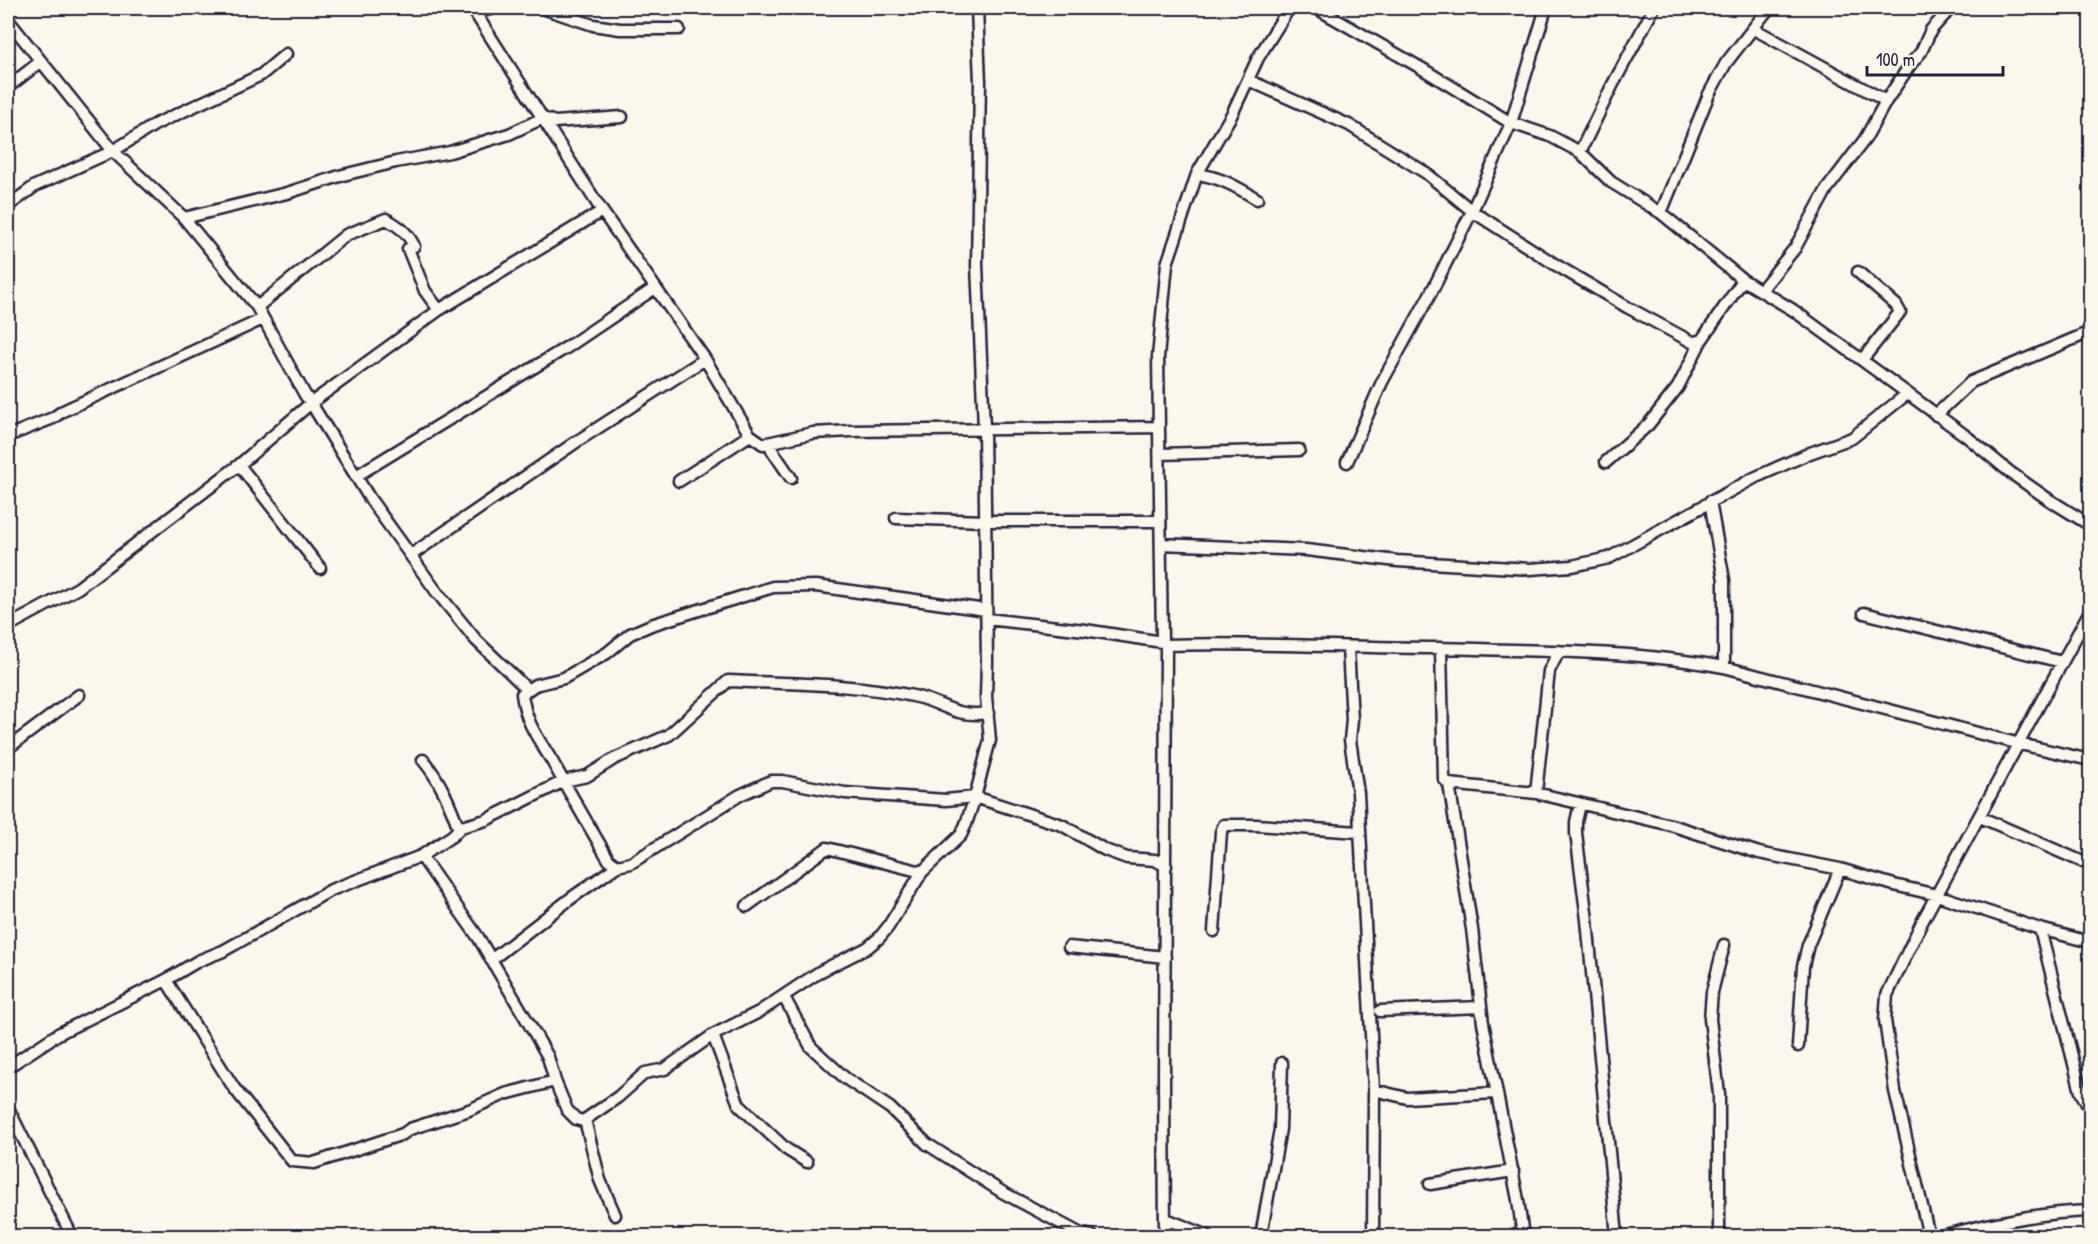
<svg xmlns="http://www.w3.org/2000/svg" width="2098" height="1244" font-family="'Patrick Hand',sans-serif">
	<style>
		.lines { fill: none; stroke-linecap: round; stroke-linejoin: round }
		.minor-casing { stroke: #22223b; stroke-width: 15 }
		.minor { stroke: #fbf7ec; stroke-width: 10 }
	</style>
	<rect width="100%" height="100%" fill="#fbf7ec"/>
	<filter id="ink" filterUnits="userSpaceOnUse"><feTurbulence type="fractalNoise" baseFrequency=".0167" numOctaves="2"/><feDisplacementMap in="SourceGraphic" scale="12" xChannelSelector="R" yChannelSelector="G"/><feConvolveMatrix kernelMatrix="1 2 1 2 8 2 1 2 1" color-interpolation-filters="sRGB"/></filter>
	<g filter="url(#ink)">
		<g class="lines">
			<g class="minor-casing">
				<path id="minor" d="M 472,8 L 602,211 L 705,359 L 750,435 L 763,444 L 813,433 L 851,431 L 1159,427
					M 542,8 L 593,25 L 620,29 L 679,29
					M 1289,8 L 1258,58 L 1232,114 L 1197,174 L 1167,264 L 1158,357 L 1162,642 L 1166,645 C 1258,642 1349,648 1441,648 L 1444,779 L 1449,784 L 1536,793 L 1671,825 L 1759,853 L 1840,869 L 1894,885 L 1937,895 L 2040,929 L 2090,942
					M 1316,8 L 1421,68 L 1511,123 L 1550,136 L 1580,152 L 1611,182 L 1661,213 L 1743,280 L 1793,310 L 1966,436 L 2011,473 L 2048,499 L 2090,525
					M 475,13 L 494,8
					M 8,20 L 113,151 L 184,218 L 257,307 L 305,395 L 311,403 L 439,310 L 602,211
					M 1754,29 L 1886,101
					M 1248,80 L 1349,125 L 1426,173 L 1472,211 L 1556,265 L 1627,307 L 1692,342 L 1701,341 L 1743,280
					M 8,87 L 40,62
					M 1580,152 L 1612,86 L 1654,8
					M 1197,174 C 1220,177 1237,187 1257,199
					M 8,206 L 35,186 L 113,151 L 156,124 L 261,75 L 286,54
					M 1661,213 L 1709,94 L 1726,63 L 1769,8
					M 184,218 L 287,193 L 343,175 L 396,162 L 450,152 L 509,134 L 543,118 L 555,122 L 622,117
					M 408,249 L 425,291 L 439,310
					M 1858,272 L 1896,305 L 1900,312 L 1862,360
					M 1762,289 L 1795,248 L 1827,189 L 1865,139 L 1886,101 L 1910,65 L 1921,52 L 1931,30 L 1951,8
					M 257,307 L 346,235 L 386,219 C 399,226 408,233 414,246
					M 563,350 L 655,288
					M 1936,415 L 1971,382 L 2090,332
					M 8,436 L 53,418 L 63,411 L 263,319
					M 770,444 L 772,450 L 791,478
					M 1160,454 L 1299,450
					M 1347,462 L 1382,382 L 1433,289 L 1472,211 L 1511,123 L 1546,8
					M 1606,462 L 1648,425 L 1678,387 L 1701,341
					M 239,465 L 320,568
					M 356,476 L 569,346
					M 679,481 L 750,435
					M 1710,501 L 1724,580 L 1724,667
					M 896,518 L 985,521 L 1160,521
					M 1161,544 L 1306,550 L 1397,561 L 1530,569 L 1572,566 L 1609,558 L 1754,478 L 1810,453 L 1852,438 L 1907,394
					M 411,555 L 579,440 L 705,359
					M 986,610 L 816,586 L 773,587 L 651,625 L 630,634 L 607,653 L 564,678 L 535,685 L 522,694 C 526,727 542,742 557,770 C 574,800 591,830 609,860 L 617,866 L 631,863 L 740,795 L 771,781 L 782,781 L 845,793 L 946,800 L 975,797 L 1062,825 L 1105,850 L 1127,858 L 1155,860 L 1166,866
					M 1864,613 L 2062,662
					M 987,619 L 1085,630 L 1162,642
					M 8,626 L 78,588 L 239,465 L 311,403 L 370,499 L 436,591 L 476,640 L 527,689
					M 1348,648 L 1352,720 L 1350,740 L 1358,793 L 1374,1090 L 1373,1236
					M 1441,648 C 1535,651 1631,650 1724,667 L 2020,744 L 2090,760
					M 8,748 L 79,695
					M 423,760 C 440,780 450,804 459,829
					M 1449,784 L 1472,929 L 1483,1023 L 1518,1200 L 1523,1236
					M 1536,793 L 1549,671 L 1559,651
					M 1580,804 L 1576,822 L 1576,833 L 1587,920 L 1617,1236
					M 1980,817 L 2090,865
					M 421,856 L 478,937 L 535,1034 L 548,1057 L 555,1081 L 567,1110 L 576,1119 L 583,1121 L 618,1097 L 645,1073 L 665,1069 L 713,1035 L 759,1012 L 821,971 L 867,948 L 879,938 L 888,927 L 922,872 L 961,835 L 966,824 L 975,797 L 990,740 L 986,697 L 987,662 L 984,428 L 977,265 L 980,82 L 977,8
					M 747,906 L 827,848 L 922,872
					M 2040,929 L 2081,1092 L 2088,1106 L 2090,1106
					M 1214,931 L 1221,832 L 1224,825 L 1256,825 L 1359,832
					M 1069,947 L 1165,957
					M 491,960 L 570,899 L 617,866
					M 166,980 L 234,1088 L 292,1161 L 314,1163 L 403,1134 L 410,1129 L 469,1110 L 505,1094 L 555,1081
					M 784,997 L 811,1047 L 845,1078 L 890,1108 L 927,1144 L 1002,1192 L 1081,1234 L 1092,1236
					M 1380,1011 L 1481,1007
					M 713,1035 L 739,1105 L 786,1149 L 807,1162
					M 1798,1046 L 1803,966 L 1808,945 L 1840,869
					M 8,1067 L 58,1034 L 166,980 L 198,961 L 223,951 L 331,890 L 421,856 L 452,836 L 461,827 L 486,820 L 564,781 L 587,776 L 614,759 L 669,735 L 728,681 C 789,684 852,683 913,696 C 944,702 952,718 988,713
					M 1374,1090 L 1407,1098 L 1496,1093
					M 8,1108 L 72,1236
					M 583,1121 L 585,1120 L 600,1180 L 615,1215
					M 1430,1184 L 1513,1171
					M 1166,1219 L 1208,1236
					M 1165,1236 L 1164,1083 L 1166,645
					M 1261,1236 L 1280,1129 L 1282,1063
					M 1719,1236 L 1719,1094 L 1710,1019 L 1712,992 L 1724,945
					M 1929,1236 L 1895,1091 L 1885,1020 L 1887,995 L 1922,922 L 2090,611
					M 1941,1236 C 1989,1224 2041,1212 2090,1211"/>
			</g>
			<use href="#minor" class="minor"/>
		</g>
	</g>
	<rect width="2098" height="1244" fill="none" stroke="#fbf7ec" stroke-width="30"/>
	<rect x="15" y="15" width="2068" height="1214" fill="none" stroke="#22223b" stroke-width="2" filter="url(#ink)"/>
	<path d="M1867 66v9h136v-9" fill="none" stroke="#22223b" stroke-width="3"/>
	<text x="1876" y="66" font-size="18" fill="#22223b" stroke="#fbf7ec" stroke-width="4.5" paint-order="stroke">100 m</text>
</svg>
